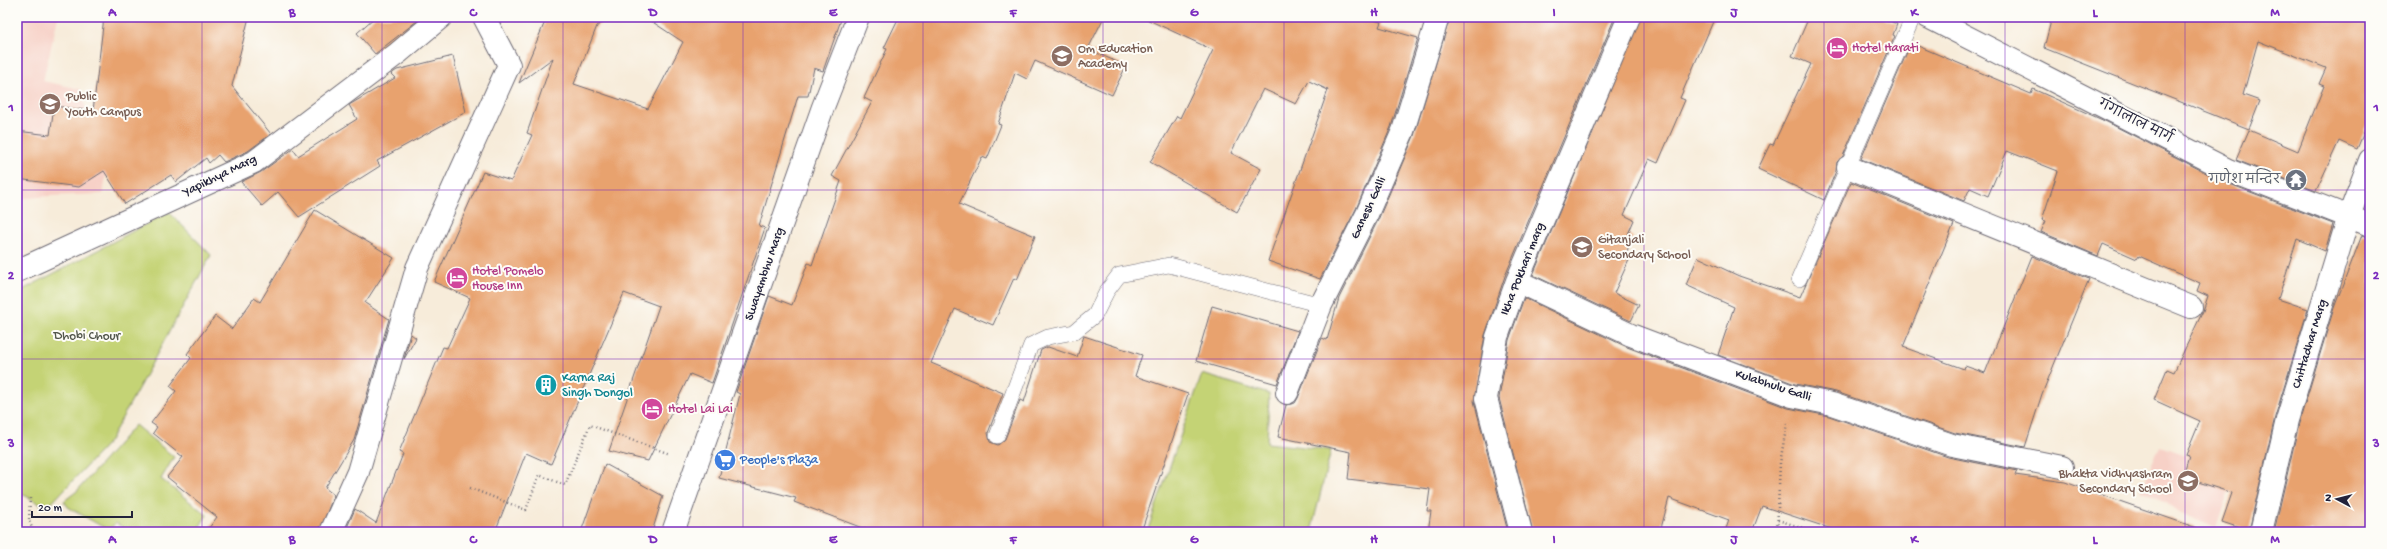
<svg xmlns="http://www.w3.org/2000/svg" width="2387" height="549" font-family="'Gochi Hand','Playpen Sans Deva',sans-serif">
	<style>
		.built { fill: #f7d1c7 }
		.green { fill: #c4d375; stroke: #737a58 }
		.building { fill: #e8a26e }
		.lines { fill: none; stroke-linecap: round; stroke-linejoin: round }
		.lane-casing { stroke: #6d6973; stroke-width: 16 }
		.street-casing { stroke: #6d6973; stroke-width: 24 }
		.secondary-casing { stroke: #6d6973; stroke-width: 24 }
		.path { stroke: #6d6973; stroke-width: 2.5; stroke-dasharray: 1 3; stroke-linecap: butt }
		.lane { stroke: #fff; stroke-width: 15 }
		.street { stroke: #fff; stroke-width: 22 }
		.secondary { stroke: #fff; stroke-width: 22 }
		.grid { fill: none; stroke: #7b2cbf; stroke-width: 1; stroke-opacity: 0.55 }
		.labels { text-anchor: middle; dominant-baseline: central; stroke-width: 4; stroke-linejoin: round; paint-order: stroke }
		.hotel-label { font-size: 13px; fill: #b23c85; stroke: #fdfcf7; text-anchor: start }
		.education-label { font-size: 13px; fill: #785e54; stroke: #fdfcf7; text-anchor: start }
		.street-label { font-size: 13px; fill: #22223b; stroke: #fdfcf7 }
		.worship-label { font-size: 13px; fill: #5b616d; stroke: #fdfcf7; text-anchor: end }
		.park-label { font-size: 13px; fill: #53574c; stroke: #fdfcf7 }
		.culture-label { font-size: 13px; fill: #0d838f; stroke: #fdfcf7; text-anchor: start }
		.shop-label { font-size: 13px; fill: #366cbe; stroke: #fdfcf7; text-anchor: start }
		.neatline { fill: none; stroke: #7b2cbf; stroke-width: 1.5 }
		.grid-label { font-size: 13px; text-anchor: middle; font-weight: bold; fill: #7b2cbf }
	</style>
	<rect width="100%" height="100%" fill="#fdfcf7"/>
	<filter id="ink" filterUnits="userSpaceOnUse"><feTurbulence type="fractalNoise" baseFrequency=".025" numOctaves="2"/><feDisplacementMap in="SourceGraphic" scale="8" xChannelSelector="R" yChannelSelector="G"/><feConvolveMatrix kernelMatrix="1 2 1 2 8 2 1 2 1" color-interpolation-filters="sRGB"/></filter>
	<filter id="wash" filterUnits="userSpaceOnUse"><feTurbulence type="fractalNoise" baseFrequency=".012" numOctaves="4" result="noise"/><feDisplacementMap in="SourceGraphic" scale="16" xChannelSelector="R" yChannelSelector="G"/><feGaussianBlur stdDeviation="0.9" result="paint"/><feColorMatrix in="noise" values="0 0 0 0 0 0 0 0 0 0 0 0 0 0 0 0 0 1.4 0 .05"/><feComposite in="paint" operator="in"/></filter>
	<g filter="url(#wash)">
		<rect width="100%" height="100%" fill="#f7ecda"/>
		<path class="built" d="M 17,17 L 58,17 L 43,81 L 80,89 L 87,112 L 111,145 L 103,194 L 49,196 L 17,199 Z
			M 2160,446 L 2235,473 L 2216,528 L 2180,513 L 2158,497 L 2141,490 Z"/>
		<path class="green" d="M 169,212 L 211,255 L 109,442 L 47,508 L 17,491 L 17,293 Z
			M 1202,374 L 1269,394 L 1267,443 L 1331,450 L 1311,532 L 1147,532 Z
			M 135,425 L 174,457 L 161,479 L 207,515 L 196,532 L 130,532 L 116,523 L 108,530 L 68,507 L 64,501 L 77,491 Z"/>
		<g id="blocks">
			<path class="building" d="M 104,17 L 249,17 L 232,86 L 271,134 L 248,151 L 224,162 L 218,155 L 209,163 L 206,158 L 176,182 L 171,175 L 125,204 L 104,171 L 79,187 L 17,179 L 17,131 L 50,135 L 54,106 L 93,111 Z
				M 375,17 L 422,17 L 375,54 L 357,33 Z
				M 547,17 L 610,17 L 597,26 L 574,84 L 648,109 L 683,42 L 645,17 L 842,17 L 823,71 L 814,68 L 808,96 L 798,96 L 759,226 L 765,228 L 712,383 L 690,374 L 648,461 L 609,451 L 659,306 L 624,293 L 551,464 L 526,453 L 495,532 L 345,532 L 355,509 L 376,523 L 403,454 L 399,452 L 443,347 L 447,348 L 470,298 L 434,282 L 483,172 L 511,181 L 532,135 L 527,133 L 553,58 L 519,83 Z
				M 899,17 L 1104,17 L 1088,49 L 1126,66 L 1112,95 L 1035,61 L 1027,79 L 1015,73 L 998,124 L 1001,125 L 987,159 L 982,157 L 959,204 L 1035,236 L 1017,280 L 1014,278 L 993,325 L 955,309 L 931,363 L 1003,393 L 988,433 L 990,442 L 998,445 L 1005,439 L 1020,400 L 1024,402 L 1041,350 L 1048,347 L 1077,357 L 1084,336 L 1142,355 L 1135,376 L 1188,394 L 1141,532 L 873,532 L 794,502 L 796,498 L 719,478 L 740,394 L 736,392 L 769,296 L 792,305 L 808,263 L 812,265 L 841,181 L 832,176 L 872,102 L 864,98 L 887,49 L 884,48 Z
				M 1142,17 L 1363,17 L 1381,22 L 1379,27 L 1418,38 L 1391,127 L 1356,209 L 1320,279 L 1268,261 L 1328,90 L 1309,81 L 1296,104 L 1263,89 L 1231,153 L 1261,169 L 1237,212 L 1150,162 L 1177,116 L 1180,118 L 1213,50 Z
				M 1450,17 L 1615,17 L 1505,276 L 1485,335 L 1474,401 L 1508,532 L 1428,532 L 1431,511 L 1427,511 L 1430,489 L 1348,479 L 1351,452 L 1278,437 L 1286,405 L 1295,403 L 1298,398 L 1322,338 L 1327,340 L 1339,298 L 1378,220 L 1414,136 Z
				M 1641,17 L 1715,17 L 1680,98 L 1685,100 L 1658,163 L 1649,159 L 1624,215 L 1634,220 L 1628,234 L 1633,237 L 1624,258 L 1629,260 L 1614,293 L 1639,305 L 1631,321 L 1533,275 Z
				M 1809,17 L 1880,17 L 1897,24 L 1893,35 L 1895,36 L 1843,156 L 1837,162 L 1836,171 L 1824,200 L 1758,169 L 1770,144 L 1773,145 L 1811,64 L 1792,56 Z
				M 2052,17 L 2370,17 L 2370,118 L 2357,149 L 2339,141 L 2316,191 L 2236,160 L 2249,130 L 2298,151 L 2324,86 L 2319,84 L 2326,68 L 2258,41 L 2243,95 L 2260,101 L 2249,129 L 2044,48 Z
				M 1911,43 L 2031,94 L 2033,89 L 2107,122 L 2222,181 L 2333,224 L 2325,251 L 2297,239 L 2278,299 L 2308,309 L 2275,417 L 2249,531 L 2222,522 L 2232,493 L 2183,477 L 2189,456 L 2186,455 L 2200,421 L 2154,400 L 2167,369 L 2174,372 L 2203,311 L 2208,296 L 2197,291 L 2200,283 L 2139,256 L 2137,259 L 2103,244 L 2098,256 L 2041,232 L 2046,221 L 2042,220 L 2058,171 L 2007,151 L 1988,196 L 1970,188 L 1964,201 L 1861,159 Z
				M 453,56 L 466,112 L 377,161 L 380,166 L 299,217 L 278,192 L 262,206 L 241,182 L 261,172 L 293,149 L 298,156 L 357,119 L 349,105 L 395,78 L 391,74 L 397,70 Z
				M 1851,182 L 1954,224 L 1903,347 L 1964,369 L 1965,366 L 1985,373 L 2032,256 L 2089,279 L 2042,394 L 2025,447 L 1955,433 L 1836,392 L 1795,384 L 1718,355 L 1734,307 L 1686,285 L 1698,257 L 1739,276 L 1800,297 Z
				M 315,210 L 394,258 L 365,303 L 389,319 L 354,440 L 325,488 L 334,495 L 319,532 L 206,532 L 217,517 L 167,477 L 183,457 L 153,433 L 157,427 L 151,423 L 176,391 L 170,386 L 191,358 L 187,354 L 215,316 L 232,329 L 254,298 L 260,302 Z
				M 2362,235 L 2370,237 L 2370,532 L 2274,532 L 2299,423 L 2334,308 Z
				M 1524,298 L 1627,347 L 1788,408 L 1829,416 L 1948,457 L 2017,471 L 2015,475 L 2065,482 L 2197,528 L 2197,532 L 1841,532 L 1762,506 L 1752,532 L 1725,532 L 1729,520 L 1669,498 L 1660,532 L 1533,532 L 1499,398 L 1509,340 Z
				M 1212,306 L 1298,331 L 1277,384 L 1196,361 Z
				M 411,334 L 416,338 L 404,359 Z
				M 605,464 L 663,496 L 652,532 L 581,532 Z"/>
		</g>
	</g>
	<g filter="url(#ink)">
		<use href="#blocks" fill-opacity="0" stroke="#6d6973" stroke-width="1"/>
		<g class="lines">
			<g class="lane-casing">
				<path id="lane" d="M 1799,279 L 1913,17
					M 997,436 L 1031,345 L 1048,337 L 1074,332 L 1095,315 L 1107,291 L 1119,275 L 1169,265 L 1321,305"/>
			</g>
			<g class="street-casing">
				<path id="street" d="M 1848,167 L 2191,307
					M 17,271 L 254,162 L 398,53 L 441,17
					M 1517,281 L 1631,335 L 1792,396 L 1832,404 L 1952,445 L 2062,467
					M 1287,393 L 1321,305 L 1367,214 L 1403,131 L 1438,17
					M 331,532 L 358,472 L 417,268 L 509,65 L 484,17
					M 673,532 L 823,107 L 858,17
					M 1521,532 L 1486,398 L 1497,337 L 1517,281 L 1629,17
					M 2261,532 L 2287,420 L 2349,216 L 2370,160"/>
			</g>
			<g class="secondary-casing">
				<path id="secondary" d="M 1928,17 L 2228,170 L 2370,225"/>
			</g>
			<path class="path" d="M 470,488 L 526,510 L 539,475 L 565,485 L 590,425 L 670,454
				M 30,498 L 29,521 L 34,532
				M 1778,520 L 1815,532
				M 1777,532 L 1780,463 L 1787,423"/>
			<use href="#lane" class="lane"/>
			<use href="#street" class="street"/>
			<use href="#secondary" class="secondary"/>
		</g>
	</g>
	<path class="grid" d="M 202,17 L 202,532M 382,17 L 382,532M 563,17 L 563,532M 743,17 L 743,532M 923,17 L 923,532M 1103,17 L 1103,532M 1284,17 L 1284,532M 1464,17 L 1464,532M 1644,17 L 1644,532M 1824,17 L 1824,532M 2005,17 L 2005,532M 2185,17 L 2185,532M 17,190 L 2370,190M 17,359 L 2370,359"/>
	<defs>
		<g id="hotel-disc" transform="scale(1.15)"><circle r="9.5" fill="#d1479c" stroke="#fdfcf7"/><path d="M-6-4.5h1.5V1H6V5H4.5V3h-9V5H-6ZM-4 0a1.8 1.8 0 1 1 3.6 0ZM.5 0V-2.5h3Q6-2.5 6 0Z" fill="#fff"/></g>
		<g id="school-disc" transform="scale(1.15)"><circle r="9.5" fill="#8d6e63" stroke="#fdfcf7"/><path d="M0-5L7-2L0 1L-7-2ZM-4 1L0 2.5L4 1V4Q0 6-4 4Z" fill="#fff"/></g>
		<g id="university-disc" transform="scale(1.15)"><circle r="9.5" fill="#8d6e63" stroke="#fdfcf7"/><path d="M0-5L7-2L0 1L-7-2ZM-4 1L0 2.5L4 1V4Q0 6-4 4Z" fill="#fff"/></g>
		<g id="temple-disc" transform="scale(1.15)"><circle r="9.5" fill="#6b7280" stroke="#fdfcf7"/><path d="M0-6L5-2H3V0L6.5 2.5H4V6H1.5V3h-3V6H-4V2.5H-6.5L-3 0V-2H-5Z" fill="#fff"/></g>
		<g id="building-disc" transform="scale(1.15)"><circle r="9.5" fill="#0f9aa8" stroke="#fdfcf7"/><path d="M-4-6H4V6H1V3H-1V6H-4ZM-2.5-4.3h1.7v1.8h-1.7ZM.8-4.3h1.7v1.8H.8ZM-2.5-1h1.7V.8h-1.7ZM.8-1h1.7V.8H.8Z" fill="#fff"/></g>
		<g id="supermarket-disc" transform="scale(1.15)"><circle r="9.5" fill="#3f7fe0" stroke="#fdfcf7"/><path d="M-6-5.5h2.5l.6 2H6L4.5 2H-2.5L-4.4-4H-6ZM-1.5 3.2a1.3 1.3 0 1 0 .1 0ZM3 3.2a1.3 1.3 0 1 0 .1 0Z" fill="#fff"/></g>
	</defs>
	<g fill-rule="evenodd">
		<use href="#hotel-disc" x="1837" y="48"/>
		<use href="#school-disc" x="1062" y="56"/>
		<use href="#university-disc" x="50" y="104"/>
		<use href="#temple-disc" x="2296" y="180"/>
		<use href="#school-disc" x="1582" y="247"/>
		<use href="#hotel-disc" x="457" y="278"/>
		<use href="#building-disc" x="546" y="385"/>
		<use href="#hotel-disc" x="652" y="409"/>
		<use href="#supermarket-disc" x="725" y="460"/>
		<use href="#school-disc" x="2188" y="481"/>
	</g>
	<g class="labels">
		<g class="hotel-label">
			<text x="1852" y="48">Hotel Harati</text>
			<text x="472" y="271">Hotel Pomelo<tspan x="472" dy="15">House Inn</tspan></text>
			<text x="668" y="409">Hotel Lai Lai</text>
		</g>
		<g class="education-label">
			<text x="1078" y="49">Om Education<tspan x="1078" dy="15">Academy</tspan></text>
			<text x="66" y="97">Public<tspan x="66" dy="15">Youth Campus</tspan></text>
			<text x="1598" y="240">Gitanjali<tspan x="1598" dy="15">Secondary School</tspan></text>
			<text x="2172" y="474" text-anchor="end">Bhakta Vidhyashram<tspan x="2172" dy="15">Secondary School</tspan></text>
		</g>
		<g class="street-label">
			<text transform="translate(2135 122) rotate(27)">गंगालाल मार्ग</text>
			<text transform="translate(220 176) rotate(-26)">Yapikhya Marg</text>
			<text transform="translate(1369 208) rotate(-65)">Ganesh Galli</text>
			<text transform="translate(1523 269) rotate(-68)">Ikha Pokhari marg</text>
			<text transform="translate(765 274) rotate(-71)">Swayambhu Marg</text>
			<text transform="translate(2310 344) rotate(-73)">Chittadhar Marg</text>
			<text transform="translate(1773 386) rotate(18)">Kulabhulu Galli</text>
		</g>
		<g class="worship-label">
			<text x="2280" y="180">गणेश मन्दिर</text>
		</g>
		<g class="park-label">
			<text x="87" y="336">Dhobi Chour</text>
		</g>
		<g class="culture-label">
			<text x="562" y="378">Karna Raj<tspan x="562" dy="15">Singh Dongol</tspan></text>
		</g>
		<g class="shop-label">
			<text x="740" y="460">People's Plaza</text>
		</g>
	</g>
	<rect width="2387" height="549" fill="none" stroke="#fdfcf7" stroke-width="44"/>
	<g transform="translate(2337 499) rotate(277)" stroke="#fdfcf7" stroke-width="3" paint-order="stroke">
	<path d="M0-3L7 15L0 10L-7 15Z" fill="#22223b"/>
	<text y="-6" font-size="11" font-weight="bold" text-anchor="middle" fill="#22223b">N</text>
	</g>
	<path d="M32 511v6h100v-6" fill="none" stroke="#22223b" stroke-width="2"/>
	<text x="38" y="511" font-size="12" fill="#22223b" stroke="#fdfcf7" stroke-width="3" paint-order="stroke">20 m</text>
	<rect x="22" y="22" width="2343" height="505" class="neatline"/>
	<g class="grid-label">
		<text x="112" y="16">A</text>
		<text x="292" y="16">B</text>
		<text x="473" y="16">C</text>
		<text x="653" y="16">D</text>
		<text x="833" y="16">E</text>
		<text x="1013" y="16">F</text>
		<text x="1194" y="16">G</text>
		<text x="1374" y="16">H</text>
		<text x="1554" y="16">I</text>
		<text x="1734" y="16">J</text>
		<text x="1914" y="16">K</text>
		<text x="2095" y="16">L</text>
		<text x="2275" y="16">M</text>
		<text x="11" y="111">1</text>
		<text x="2376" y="111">1</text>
		<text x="11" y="279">2</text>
		<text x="2376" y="279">2</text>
		<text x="11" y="447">3</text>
		<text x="2376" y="447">3</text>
		<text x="112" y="543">A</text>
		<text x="292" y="543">B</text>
		<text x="473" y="543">C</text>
		<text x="653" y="543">D</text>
		<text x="833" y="543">E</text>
		<text x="1013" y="543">F</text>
		<text x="1194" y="543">G</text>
		<text x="1374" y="543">H</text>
		<text x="1554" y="543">I</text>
		<text x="1734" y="543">J</text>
		<text x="1914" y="543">K</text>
		<text x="2095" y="543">L</text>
		<text x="2275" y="543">M</text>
	</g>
</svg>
